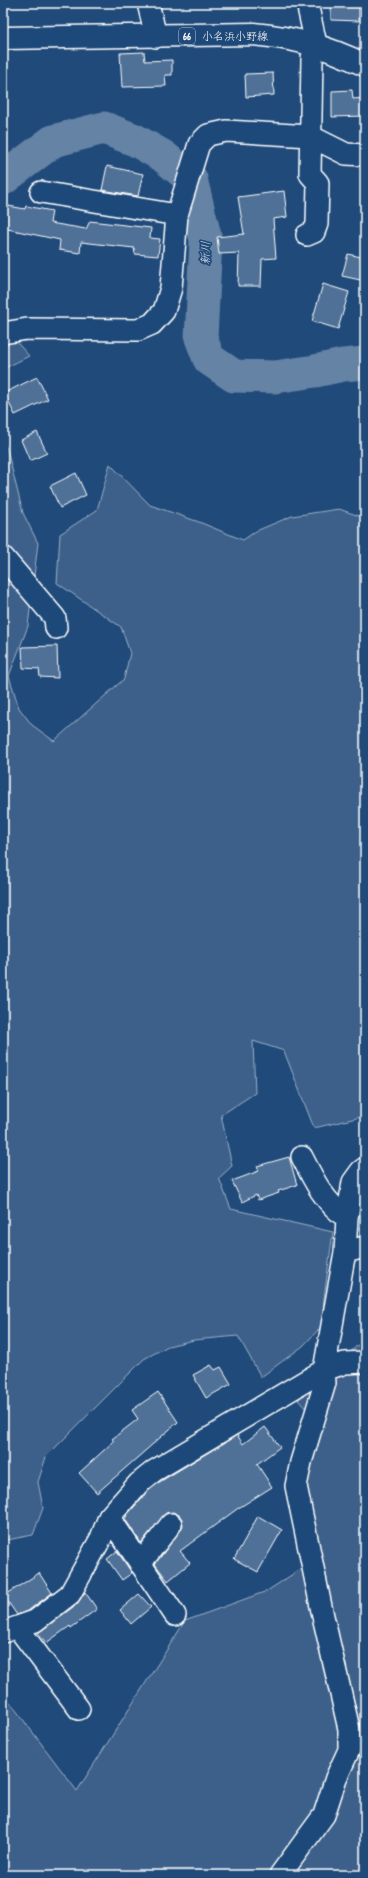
<svg xmlns="http://www.w3.org/2000/svg" width="368" height="1878" font-family="'Patrick Hand','Klee One',sans-serif">
	<style>
		.green { fill: #3c618b; stroke: #9eb0c5 }
		.lines { fill: none; stroke-linecap: round; stroke-linejoin: round }
		.river { stroke: #6583a4; stroke-width: 33 }
		.building { fill: #507197; stroke: #fff }
		.minor-casing { stroke: #fff; stroke-width: 24 }
		.major-casing { stroke: #fff; stroke-width: 25 }
		.minor { stroke: #1f4a7a; stroke-width: 21 }
		.major { stroke: #1f4a7a; stroke-width: 22 }
		.labels { text-anchor: middle; dominant-baseline: central; stroke-width: 3.5; stroke-linejoin: round; paint-order: stroke }
		.shield { fill: #1f4a7a; stroke: #bcc9d7; stroke-width: 1 }
		.shield-label { font-size: 10px; font-weight: bold; fill: #fff }
		.street-label { font-size: 11px; fill: #fff; stroke: #1f4a7a }
		.water-label { font-size: 12px; font-style: italic; fill: #d8e0e8; stroke: #1f4a7a }
	</style>
	<rect width="100%" height="100%" fill="#1f4a7a"/>
	<filter id="ink" filterUnits="userSpaceOnUse"><feTurbulence type="fractalNoise" baseFrequency=".025" numOctaves="2"/><feDisplacementMap in="SourceGraphic" scale="8" xChannelSelector="R" yChannelSelector="G"/><feConvolveMatrix kernelMatrix="1 2 1 2 8 2 1 2 1" color-interpolation-filters="sRGB"/></filter>
	<g filter="url(#ink)">
		<path class="green" d="M 3,338 L 13,338 L 29,356 L 3,369 Z
			M 3,441 L 7,449 L 23,513 L 38,543 L 28,626 L 9,676 L 19,708 L 32,725 L 54,741 L 124,679 L 130,653 L 121,627 L 57,583 L 60,534 L 97,510 L 110,464 L 150,505 L 199,522 L 243,540 L 256,531 L 292,516 L 339,509 L 365,518 L 365,1116 L 314,1128 L 284,1051 L 253,1041 L 255,1093 L 221,1115 L 232,1166 L 219,1178 L 231,1209 L 333,1232 L 324,1298 L 322,1326 L 303,1346 L 261,1377 L 238,1336 L 194,1340 L 168,1346 L 144,1359 L 46,1457 L 38,1482 L 43,1508 L 33,1535 L 7,1540 L 3,1538 Z
			M 359,1344 L 365,1346 L 365,1875 L 3,1875 L 3,1693 L 77,1791 L 185,1621 L 267,1591 L 316,1559 L 305,1469 L 321,1426 L 298,1400 Z"/>
		<g class="lines">
			<path class="river" d="M 3,179 L 53,141 L 104,128 L 135,140 L 163,156 L 191,179 L 206,240 L 201,338 L 209,359 L 234,376 L 275,377 L 315,371 L 343,365 L 365,363"/>
		</g>
		<path class="building" d="M 331,3 L 359,3 L 359,21 L 331,20 Z
			M 144,52 L 145,61 L 172,60 L 172,75 L 165,75 L 166,86 L 122,87 L 120,53 Z
			M 273,73 L 274,95 L 246,97 L 245,74 Z
			M 352,90 L 353,99 L 365,98 L 365,116 L 332,117 L 332,91 Z
			M 107,166 L 143,174 L 138,196 L 102,190 Z
			M 284,191 L 287,217 L 273,219 L 276,258 L 262,259 L 261,286 L 238,286 L 239,253 L 219,254 L 217,237 L 244,234 L 238,197 Z
			M 3,205 L 25,209 L 26,206 L 52,211 L 50,223 L 86,229 L 90,221 L 151,228 L 150,238 L 160,239 L 158,256 L 135,254 L 134,248 L 81,242 L 80,253 L 59,250 L 60,240 L 3,228 Z
			M 348,254 L 365,258 L 365,281 L 342,276 Z
			M 323,284 L 349,292 L 338,329 L 312,321 Z
			M 37,377 L 48,399 L 15,415 L 4,393 Z
			M 37,432 L 47,453 L 30,461 L 21,440 Z
			M 76,473 L 86,495 L 60,508 L 50,486 Z
			M 57,646 L 58,678 L 40,677 L 39,669 L 23,668 L 22,647 Z
			M 289,1157 L 297,1185 L 278,1191 L 279,1193 L 258,1200 L 256,1195 L 242,1202 L 232,1181 L 259,1171 L 257,1166 Z
			M 211,1365 L 215,1370 L 221,1367 L 231,1384 L 206,1398 L 193,1375 Z
			M 158,1392 L 178,1422 L 97,1493 L 79,1473 L 114,1441 L 112,1439 L 138,1419 L 132,1410 Z
			M 265,1427 L 280,1447 L 257,1464 L 272,1487 L 237,1509 L 180,1551 L 190,1563 L 168,1581 L 155,1564 L 180,1531 L 183,1525 L 182,1519 L 179,1515 L 173,1512 L 166,1513 L 141,1543 L 125,1519 L 127,1515 L 147,1492 L 161,1481 L 237,1435 L 243,1444 Z
			M 258,1516 L 282,1530 L 258,1572 L 234,1559 Z
			M 117,1551 L 132,1573 L 122,1580 L 107,1559 Z
			M 39,1573 L 52,1593 L 29,1610 L 17,1615 L 4,1596 Z
			M 85,1592 L 97,1609 L 71,1628 L 70,1626 L 46,1643 L 38,1633 L 77,1604 Z
			M 139,1594 L 151,1607 L 131,1624 L 120,1610 Z"/>
		<g class="lines">
			<g class="minor-casing">
				<path id="minor" d="M 148,3 L 156,37
					M 41,192 L 177,215
					M 307,235 L 314,232 L 317,224 L 318,183 L 310,174 L 312,58 L 316,44 L 307,3
					M 3,333 L 27,329 L 138,330 L 152,324 L 164,311 L 171,288 L 177,215 L 199,144 L 208,135 L 226,131 L 310,136 L 346,154 L 365,155
					M 3,557 L 55,618 L 56,628
					M 302,1157 C 314,1181 325,1203 347,1218
					M 345,1252 L 365,1247
					M 109,1517 L 175,1615
					M 140,1564 L 171,1524
					M 18,1628 L 79,1709
					M 3,1632 L 35,1621 L 70,1594 L 101,1538 L 109,1517 L 139,1483 L 154,1471 L 324,1370 L 345,1363 L 365,1362
					M 280,1875 L 324,1815 L 336,1778 L 349,1750 L 349,1729 L 323,1616 L 296,1486 L 301,1462 L 325,1383 L 324,1370 L 345,1252 L 347,1218 L 353,1182 L 361,1171 L 365,1168"/>
			</g>
			<g class="major-casing">
				<path id="major" d="M 3,38 L 253,34 C 296,38 325,46 365,65"/>
			</g>
			<use href="#minor" class="minor"/>
			<use href="#major" class="major"/>
		</g>
	</g>
	<g class="labels">
		<rect class="shield" x="179" y="28" width="16" height="16" rx="3"/>
		<g class="shield-label">
			<text x="187" y="36">66</text>
		</g>
		<g class="street-label">
			<text x="235" y="36">小名浜小野線</text>
		</g>
		<g class="water-label">
			<text transform="translate(205 253) rotate(-89)">新川</text>
		</g>
	</g>
	<rect width="368" height="1878" fill="none" stroke="#1f4a7a" stroke-width="16"/>
	<rect x="8" y="8" width="352" height="1862" fill="none" stroke="#fff" stroke-width="1.5" filter="url(#ink)"/>
</svg>
